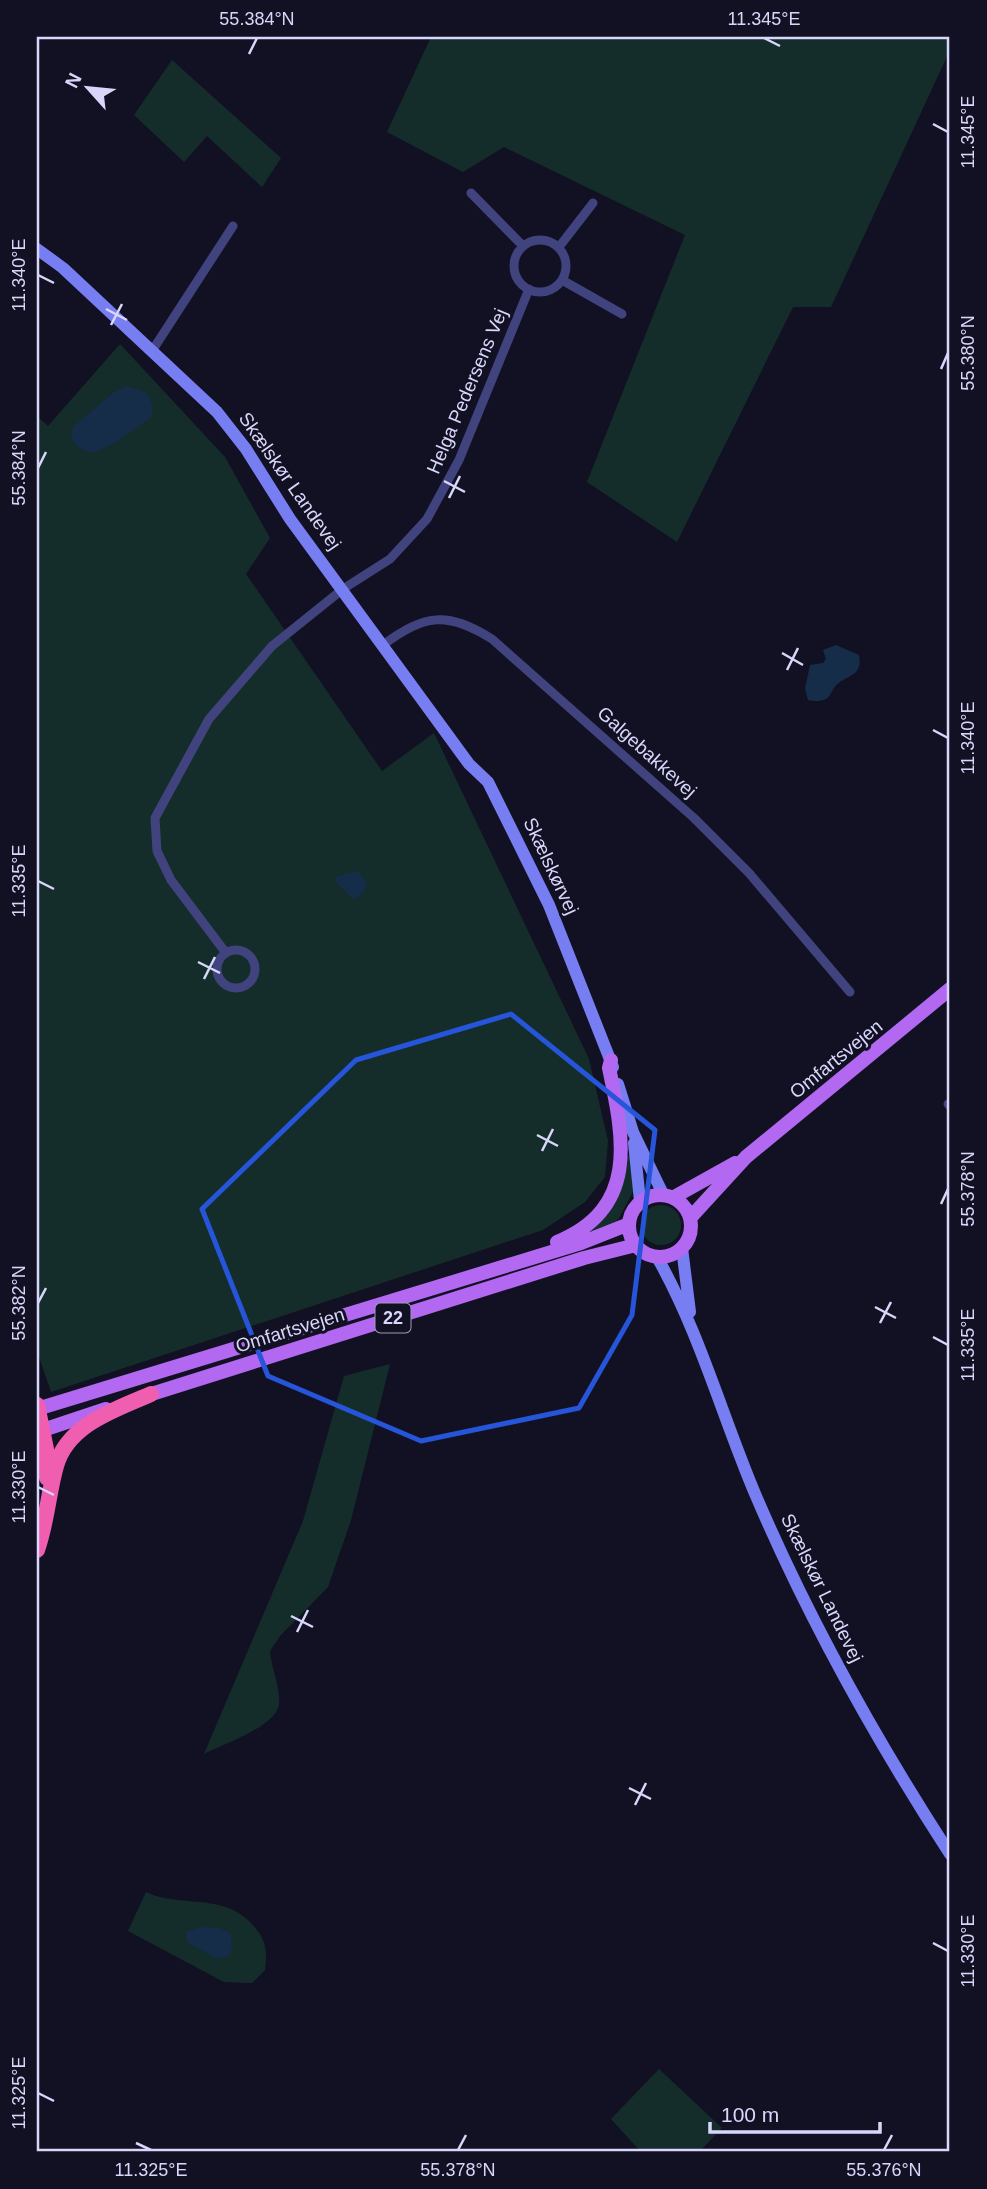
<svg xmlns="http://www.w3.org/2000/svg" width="987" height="2189" font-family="Arial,sans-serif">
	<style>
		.green { fill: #142d2a }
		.water { fill: #152d49 }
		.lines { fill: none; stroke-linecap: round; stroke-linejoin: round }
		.street { stroke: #40437e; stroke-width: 9 }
		.secondary { stroke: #777ef2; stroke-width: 12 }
		.primary { stroke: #b368f1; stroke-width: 14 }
		.highway { stroke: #f05eaf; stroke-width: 16 }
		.marked { fill: none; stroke: #2655da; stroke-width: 5; stroke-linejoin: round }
		.ticks { fill: none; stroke: #d8d7fb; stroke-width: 2.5 }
		.labels { text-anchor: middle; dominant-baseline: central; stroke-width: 6; stroke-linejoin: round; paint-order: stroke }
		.shield { fill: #121123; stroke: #9d9cba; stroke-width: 2 }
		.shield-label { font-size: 18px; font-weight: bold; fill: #d8d7fb }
		.street-label { font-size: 19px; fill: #d8d7fb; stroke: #121123 }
		.neatline { fill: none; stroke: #d8d7fb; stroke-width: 2.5 }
		.ticks-label { font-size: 18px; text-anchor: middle; fill: #d8d7fb }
	</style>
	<rect width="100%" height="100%" fill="#121123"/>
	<path class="green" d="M 431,37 L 950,37 L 950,50 L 831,307 L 793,307 L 677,542 L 587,482 L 685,235 L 504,147 L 463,172 L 387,132 Z
		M 172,60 L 281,158 L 262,187 L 207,136 L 184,162 L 134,115 Z
		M 120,344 L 225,457 L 270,538 L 246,574 L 382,771 L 434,733 L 589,1059 L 608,1141 L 605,1177 L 585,1202 L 543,1230 L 51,1392 L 37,1351 L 37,416 L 48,426 Z
		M 627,1156 L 632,1156 L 636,1186 L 619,1218 L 613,1226 L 583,1234 Z
		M641 1225a20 20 0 1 1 40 0a20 20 0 1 1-40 0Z
		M 390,1364 L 351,1520 L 328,1587 L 280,1636 L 270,1651 C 271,1667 281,1690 279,1705 C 275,1727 223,1744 204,1754 L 303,1521 L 344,1376 Z
		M 146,1892 C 179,1908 220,1893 249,1921 C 265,1937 268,1948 265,1970 L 252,1983 L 224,1982 L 128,1931 Z
		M 659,2069 L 722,2128 L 699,2152 L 641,2152 L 611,2119 Z"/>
	<path class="water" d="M 126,386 L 145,392 L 153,405 L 151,417 L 116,442 L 93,453 C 78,449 68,443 73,427 L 113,393 Z
		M 836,645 L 859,655 C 862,671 855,674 843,680 C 826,689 836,705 808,700 L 805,689 L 810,665 L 823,663 L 826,659 L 823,650 Z
		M 357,871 L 366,881 L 366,888 L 359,897 L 353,899 L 336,882 L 335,877 Z
		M 200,1927 L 220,1928 L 231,1934 L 232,1949 L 228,1956 L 217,1959 L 187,1942 L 186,1932 Z"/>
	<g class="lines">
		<path class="street" d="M 471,193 L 523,246
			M514 266a26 26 0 1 1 52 0a26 26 0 1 1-52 0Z
			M 559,247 L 593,203
			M 562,280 L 622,314
			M 152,351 L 233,226
			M 383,645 C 425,614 447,611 492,639 L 694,818 L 749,873 L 850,992
			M217 969a19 19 0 1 1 38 0a19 19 0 1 1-38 0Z
			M 226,953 L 171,880 L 157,851 L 155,818 L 209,719 L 272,646 L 343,589 L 390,559 L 427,519 L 459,460 L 529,289
			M 948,1104 L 950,1106"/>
		<path class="secondary" d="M 37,249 L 63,268 L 217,412 L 246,449 L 290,519 L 469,764 L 488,782 L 549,905 L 613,1067
			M 618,1084 L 633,1132 L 663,1194
			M 634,1143 L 640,1201
			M 682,1248 L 690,1312
			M 657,1257 C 700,1333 722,1416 756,1496 C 810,1622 876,1740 950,1854"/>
		<path class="primary" d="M629 1226a31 31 0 1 1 62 0a31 31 0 1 1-62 0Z
			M 674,1197 L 735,1163
			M 691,1217 L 746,1157 L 950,989
			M 557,1242 C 639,1208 624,1139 609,1068 L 611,1060
			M 142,1397 L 584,1258 L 636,1245
			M 37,1409 L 581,1243 L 629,1224
			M 37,1432 L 106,1409"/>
		<path class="highway" d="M 37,1405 L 46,1449 L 47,1478
			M 37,1550 C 47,1522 48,1494 56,1466 C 68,1424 115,1410 151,1394"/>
	</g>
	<path class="marked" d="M 511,1014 L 655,1130 L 632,1315 L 579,1408 L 421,1441 L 268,1376 L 202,1209 L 356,1060 Z"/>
	<path class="ticks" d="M 764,38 L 780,46M 249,54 L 257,38M 933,124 L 948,132M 38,275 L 54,283M 106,309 L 127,320M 111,325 L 122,304M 941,369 L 948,353M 38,468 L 46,452M 444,481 L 465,492M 449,498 L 460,476M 782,653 L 803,665M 787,670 L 798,648M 933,730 L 948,738M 38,881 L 54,889M 198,962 L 220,973M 204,979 L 215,957M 537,1135 L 558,1146M 542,1151 L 553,1129M 941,1204 L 948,1189M 38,1303 L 46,1288M 875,1307 L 896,1318M 880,1323 L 891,1302M 933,1337 L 948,1345M 38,1487 L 54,1495M 291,1616 L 313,1627M 297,1632 L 308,1610M 629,1788 L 651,1799M 635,1805 L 646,1783M 933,1943 L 948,1951M 38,2093 L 54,2101M 136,2143 L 151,2150M 458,2150 L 466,2135M 884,2150 L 892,2135"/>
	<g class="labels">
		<rect class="shield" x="375.5" y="1303.5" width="35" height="29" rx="5"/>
		<g class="shield-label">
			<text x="393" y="1318">22</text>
		</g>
		<g class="street-label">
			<text transform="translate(467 391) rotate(-67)">Helga Pedersens Vej</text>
			<text transform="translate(290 481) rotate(55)">Skælskør Landevej</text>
			<text transform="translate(647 752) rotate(42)">Galgebakkevej</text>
			<text transform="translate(551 866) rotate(65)">Skælskørvej</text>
			<text transform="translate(836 1059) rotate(-39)">Omfartsvejen</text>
			<text transform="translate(290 1330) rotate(-17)">Omfartsvejen</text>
			<text transform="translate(822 1588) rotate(64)">Skælskør Landevej</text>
		</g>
	</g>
	<rect width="987" height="2189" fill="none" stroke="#121123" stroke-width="77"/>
	<g transform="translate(88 88) rotate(297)" stroke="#121123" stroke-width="5" paint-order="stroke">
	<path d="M0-5L12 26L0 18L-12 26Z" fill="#d8d7fb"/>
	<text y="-10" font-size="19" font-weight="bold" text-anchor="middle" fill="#d8d7fb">N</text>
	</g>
	<path d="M710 2122v10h170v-10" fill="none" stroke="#d8d7fb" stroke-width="3.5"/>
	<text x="721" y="2122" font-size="21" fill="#d8d7fb" stroke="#121123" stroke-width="5" paint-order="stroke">100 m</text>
	<rect x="38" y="38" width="910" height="2112" class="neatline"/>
	<g class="ticks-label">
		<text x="257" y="25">55.384°N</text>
		<text x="764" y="25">11.345°E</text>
		<text transform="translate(968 132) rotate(-90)" y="6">11.345°E</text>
		<text transform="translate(19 275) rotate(-90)" y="6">11.340°E</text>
		<text transform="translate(968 353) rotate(-90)" y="6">55.380°N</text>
		<text transform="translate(19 468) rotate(-90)" y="6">55.384°N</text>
		<text transform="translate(968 738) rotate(-90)" y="6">11.340°E</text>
		<text transform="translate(19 881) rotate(-90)" y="6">11.335°E</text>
		<text transform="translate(968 1189) rotate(-90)" y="6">55.378°N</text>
		<text transform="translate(19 1303) rotate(-90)" y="6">55.382°N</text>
		<text transform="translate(968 1345) rotate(-90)" y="6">11.335°E</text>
		<text transform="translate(19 1487) rotate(-90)" y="6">11.330°E</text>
		<text transform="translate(968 1951) rotate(-90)" y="6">11.330°E</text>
		<text transform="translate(19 2093) rotate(-90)" y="6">11.325°E</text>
		<text x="151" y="2176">11.325°E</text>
		<text x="458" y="2176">55.378°N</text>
		<text x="884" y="2176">55.376°N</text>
	</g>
</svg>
